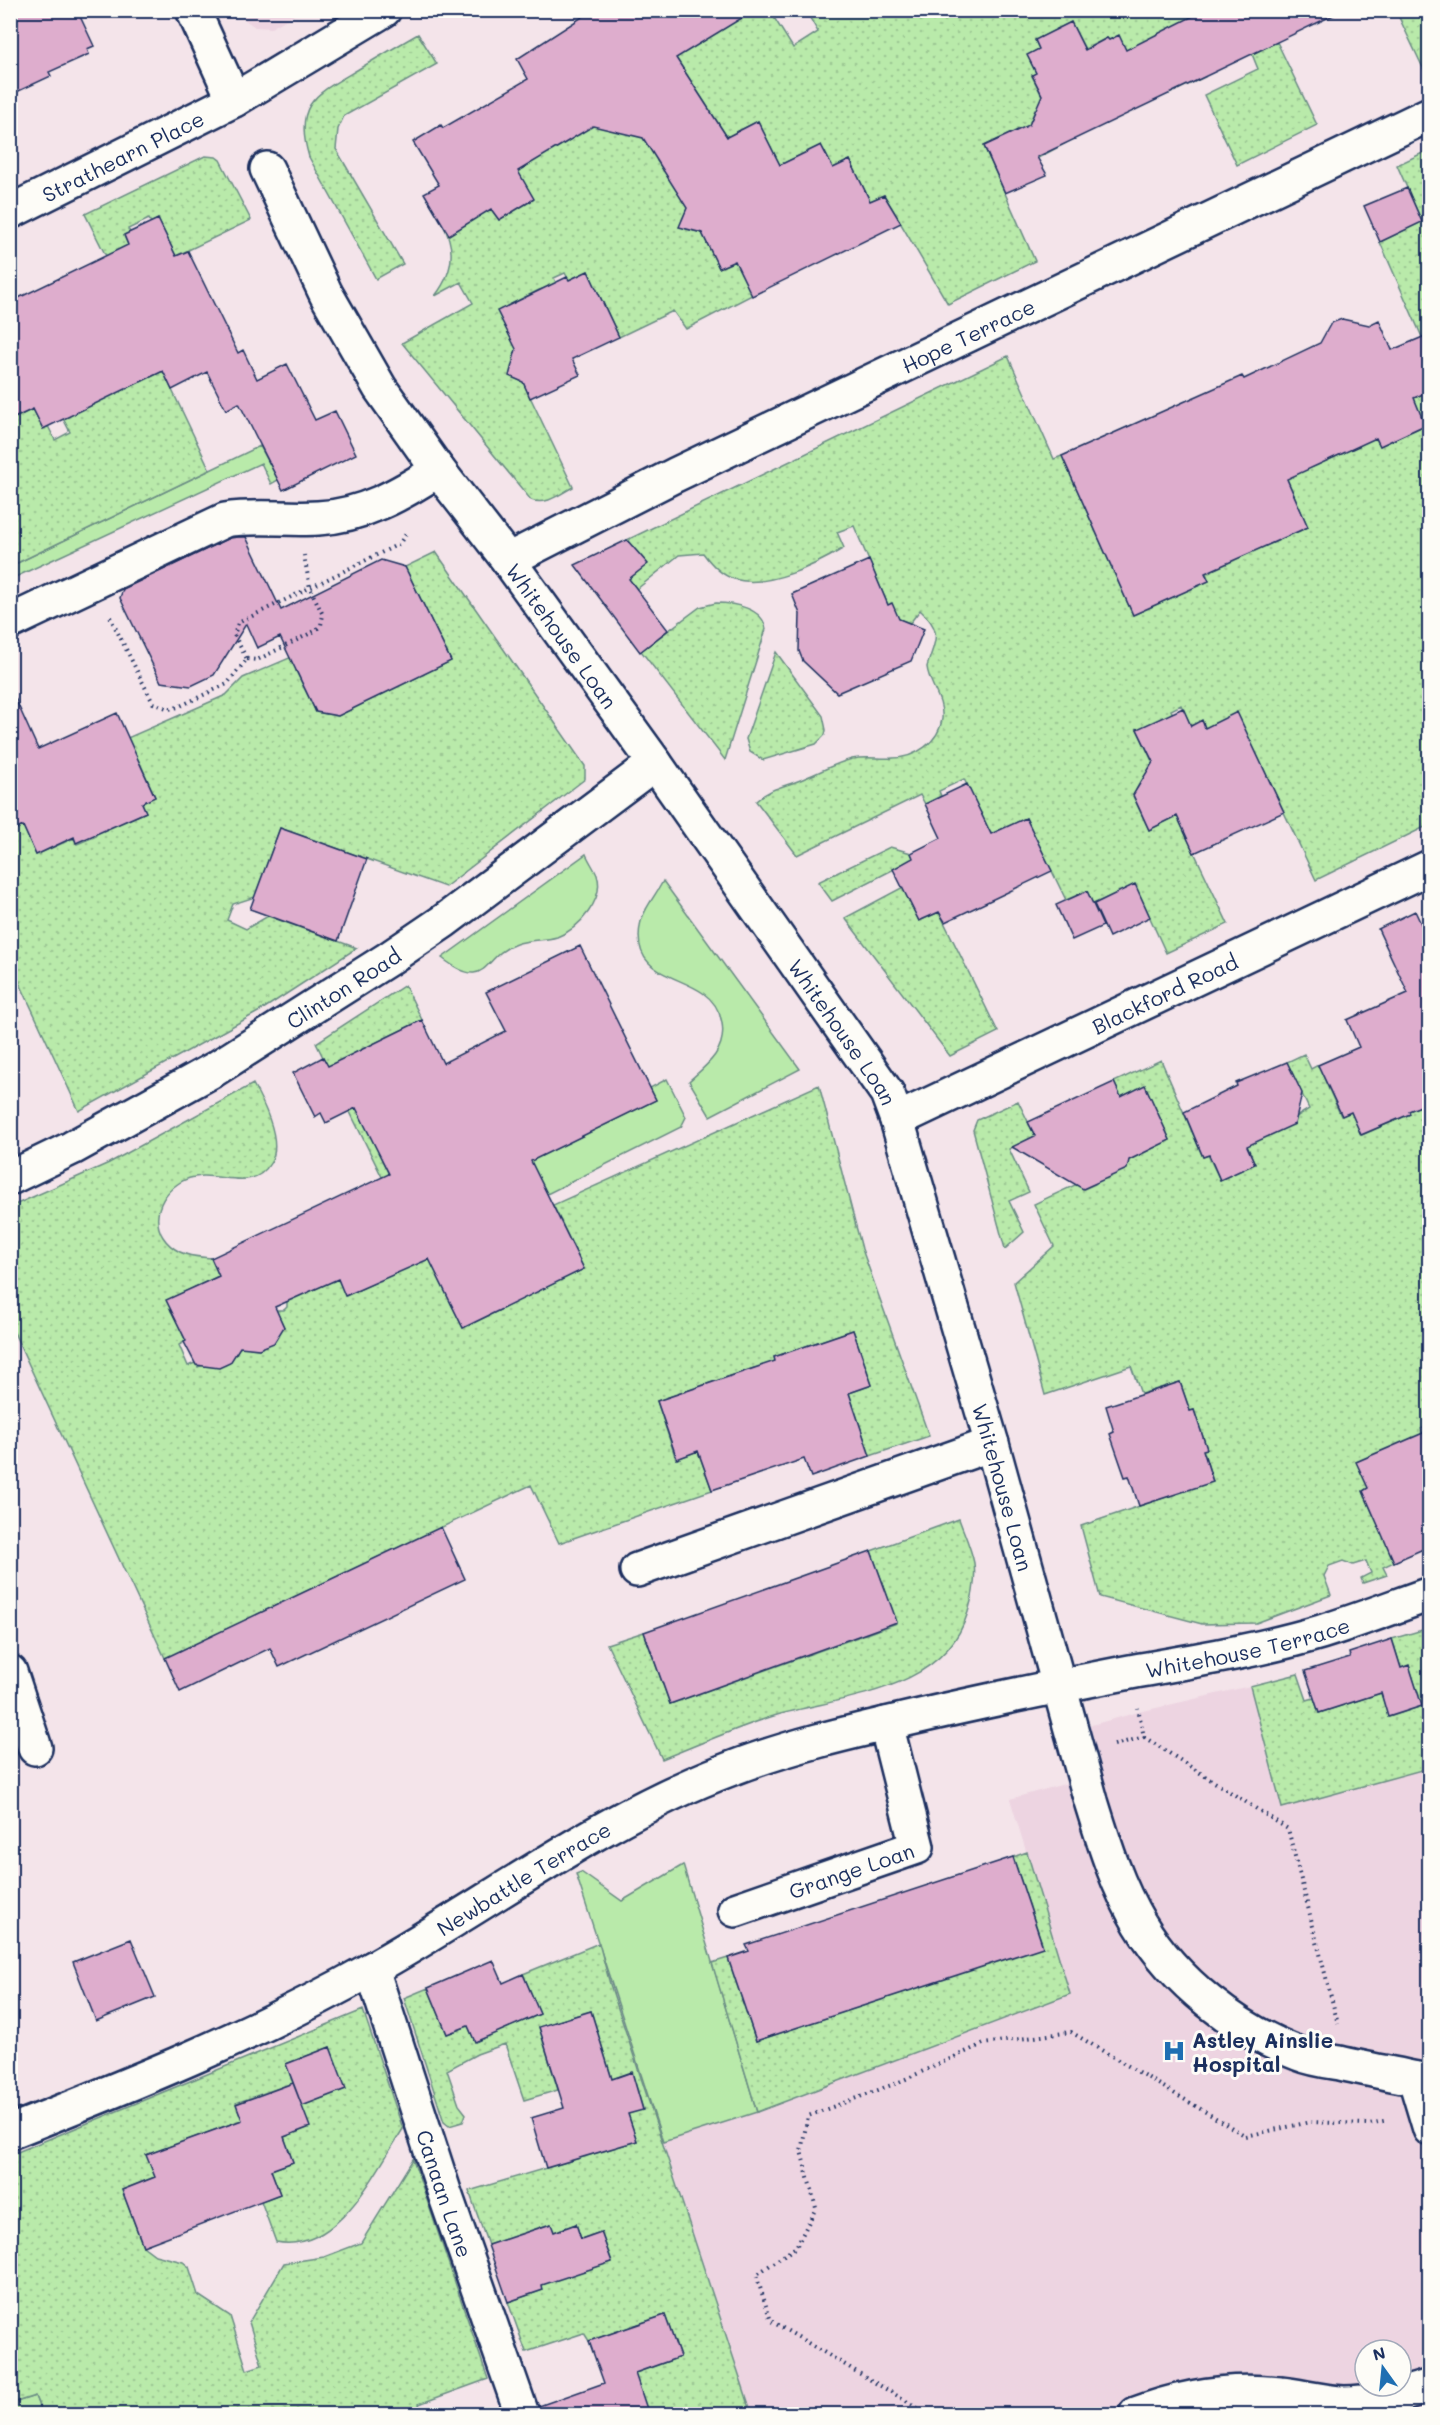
<svg xmlns="http://www.w3.org/2000/svg" width="1440" height="2425" font-family="Mali,sans-serif">
	<style>
		.built { fill: #edd4e1; fill-rule: evenodd }
		.grass { fill: #b9eaaa; stroke: #6a8c84; stroke-width: 1.5 }
		.park { fill: url(#park-tufts); stroke: #6a8c84; stroke-width: 1.5 }
		.garden { fill: url(#garden-dots); stroke: #6a8c84; stroke-width: 1.5 }
		.building { fill: #deadcd; stroke: #1b2f5e; stroke-width: 1.5 }
		.lines { fill: none; stroke-linecap: round; stroke-linejoin: round }
		.minor-casing { stroke: #1b2f5e; stroke-width: 38 }
		.path { stroke: #1b2f5e; stroke-width: 4; stroke-dasharray: 1.5 4.5; stroke-linecap: butt }
		.minor { stroke: #fdfcf7; stroke-width: 33 }
		.labels { text-anchor: middle; dominant-baseline: central; stroke-width: 6; stroke-linejoin: round; paint-order: stroke }
		.street-label { font-size: 21px; fill: #1b2f5e; stroke: #fdfcf7 }
		.poi-label { font-size: 21px; font-weight: bold; fill: #1b2f5e; stroke: #fdfcf7; text-anchor: start }
	</style>
	<defs>
		<pattern id="park-tufts" width="24" height="20" patternUnits="userSpaceOnUse" patternTransform="scale(1.5)"><rect width="24" height="20" fill="#b9eaaa"/><path d="M3 7l-1-3M5 7V3M7 7l1-3M15 17l-1-3M17 17v-4M19 17l1-3" fill="none" stroke="#9ec995"/></pattern>
		<pattern id="garden-dots" width="8" height="8" patternUnits="userSpaceOnUse" patternTransform="scale(1.5)"><rect width="8" height="8" fill="#b9eaaa"/><path d="M2 2h.1M6 6h.1" fill="none" stroke="#9ec995" stroke-width="1.8" stroke-linecap="round"/></pattern>
	</defs>
	<rect width="100%" height="100%" fill="#f4e4ea"/>
	<filter id="ink" filterUnits="userSpaceOnUse"><feTurbulence type="fractalNoise" baseFrequency=".0167" numOctaves="2"/><feDisplacementMap in="SourceGraphic" scale="12" xChannelSelector="R" yChannelSelector="G"/><feConvolveMatrix kernelMatrix="1 2 1 2 8 2 1 2 1" color-interpolation-filters="sRGB"/></filter>
	<g filter="url(#ink)">
		<path class="built" d="M 241,11 L 301,11 L 271,28 L 255,27 L 245,20 Z
			M 1250,1686 L 1282,1808 L 1429,1768 L 1429,2414 L 752,2414 L 663,2142 L 757,2112 L 1070,1994 L 1010,1799 L 1068,1783 L 1055,1735 L 1139,1712 ZM 1365,2350 L 1401,2350 L 1401,2386 L 1365,2386 Z"/>
		<path class="grass" d="M 260,446 L 278,480 L 271,484 L 261,463 L 11,579 L 11,566 Z
			M 586,854 C 589,861 594,868 597,875 C 605,899 579,929 557,937 C 544,941 529,939 516,944 C 481,956 489,994 442,958 Z
			M 663,881 L 800,1069 L 710,1116 L 689,1081 C 698,1073 708,1065 715,1055 C 729,1035 723,1007 703,993 C 676,974 632,974 640,926 C 642,911 656,895 663,881 Z
			M 667,1079 L 686,1117 L 681,1127 L 545,1195 L 529,1162 L 656,1100 L 650,1088 Z
			M 683,1865 L 757,2112 L 663,2142 L 576,1874 L 581,1872 L 622,1901 Z"/>
		<path class="park" d="M 35,2396 L 42,2414 L 11,2414 L 10,2404 Z"/>
		<path class="garden" d="M 745,11 L 770,11 L 793,48 L 818,32 L 806,11 L 1196,11 L 1198,14 L 1179,24 L 1205,77 L 1169,94 L 1154,63 L 1136,71 L 1107,38 L 1085,49 L 1071,22 L 1035,40 L 1039,49 L 1028,55 L 1036,73 L 1032,76 L 1046,104 L 1035,110 L 1030,122 L 1037,137 L 1061,135 L 1066,143 L 1038,158 L 1020,129 L 984,146 L 1035,261 L 948,304 L 884,195 L 870,201 L 850,160 L 833,168 L 821,145 L 780,165 L 758,121 L 727,137 L 671,50 Z
			M 1396,11 L 1429,11 L 1429,70 L 1425,72 Z
			M 418,34 L 437,64 L 344,116 L 338,129 L 336,149 L 403,264 L 376,279 L 309,157 C 293,104 316,94 357,70 C 377,58 397,46 418,34 Z
			M 1277,42 L 1317,125 L 1237,165 L 1204,95 L 1258,69 L 1252,54 Z
			M 643,98 L 657,161 L 664,171 L 720,141 L 682,220 L 686,229 L 702,233 L 719,268 L 735,261 L 752,295 L 686,329 L 673,311 L 619,337 L 588,271 L 569,280 L 565,273 L 554,278 L 557,285 L 539,290 L 507,306 C 520,331 530,347 511,372 L 514,378 L 523,382 L 573,487 C 560,494 546,506 531,500 L 402,343 L 473,303 L 461,282 L 435,296 C 453,273 457,249 442,223 L 464,210 L 491,209 L 499,220 L 533,200 L 508,158 L 550,152 L 567,142 L 551,116 Z
			M 1429,150 L 1429,339 L 1427,335 L 1422,337 L 1380,242 L 1422,222 L 1397,165 Z
			M 205,156 L 216,157 L 220,160 L 251,220 L 176,256 L 158,219 L 151,223 L 149,219 L 128,229 L 130,232 L 124,236 L 128,245 L 106,256 L 85,214 Z
			M 1008,356 L 1054,459 L 1062,456 L 1133,615 L 1209,581 L 1206,573 L 1308,527 L 1278,459 L 1313,467 L 1344,453 L 1373,431 L 1380,446 L 1425,425 L 1414,398 L 1429,391 L 1429,825 L 1316,880 L 1237,713 L 1215,749 L 1202,721 L 1191,726 L 1181,705 L 1171,710 L 1194,759 L 1137,729 L 1159,776 L 1139,784 L 1133,796 L 1149,830 L 1177,816 L 1228,924 L 1166,953 L 1135,885 L 1093,904 L 1087,891 L 1066,900 L 1026,818 L 991,834 L 964,779 L 939,791 L 941,796 L 925,804 L 920,795 L 797,855 L 756,801 C 771,787 788,786 805,778 C 821,772 835,763 852,759 C 866,756 879,759 893,758 C 915,758 939,742 942,719 C 944,699 929,685 927,667 C 934,641 945,633 920,610 L 910,623 L 899,619 L 888,605 L 854,526 L 837,532 L 844,548 C 816,565 767,589 734,579 C 721,575 711,564 703,553 L 679,555 L 637,589 L 629,579 L 627,540 Z
			M 132,362 L 141,382 L 163,371 L 210,470 L 11,566 L 11,420 L 33,409 L 43,429 L 48,426 L 55,440 L 70,432 L 54,401 Z
			M 436,552 L 585,766 L 585,779 L 445,887 L 280,828 L 255,897 L 233,904 L 227,920 L 246,929 L 268,916 L 357,948 L 260,1011 L 79,1111 L 11,964 L 10,832 L 23,826 L 36,855 L 74,838 L 77,844 L 96,836 L 91,826 L 121,813 L 125,821 L 146,812 L 142,803 L 155,797 L 141,765 L 125,739 L 226,695 L 243,678 L 308,650 L 296,671 L 316,712 L 338,716 L 451,661 L 405,567 Z
			M 716,603 C 734,603 763,608 766,629 L 725,760 L 641,651 L 700,607 Z
			M 776,652 L 823,716 L 826,730 L 825,735 L 816,744 L 763,760 L 750,752 L 746,739 Z
			M 890,847 L 911,853 L 926,884 L 906,894 L 919,921 L 939,912 L 998,1032 L 950,1056 L 845,918 L 911,883 L 902,865 L 832,901 L 818,882 Z
			M 405,985 L 422,1020 L 355,1053 L 382,1160 L 463,1328 L 584,1269 L 553,1205 L 819,1085 L 862,1249 L 929,1436 L 870,1456 L 849,1393 L 872,1385 L 853,1330 L 774,1357 L 779,1373 L 754,1368 L 657,1401 L 676,1459 L 698,1451 L 712,1490 L 559,1543 L 531,1485 L 165,1658 L 11,1326 L 10,1207 L 109,1163 L 253,1084 C 263,1102 283,1141 271,1162 C 250,1199 210,1162 179,1183 C 152,1201 149,1236 180,1252 C 190,1257 201,1257 211,1258 L 219,1276 L 167,1300 L 186,1341 L 179,1345 L 188,1366 L 195,1363 L 198,1367 L 248,1344 L 250,1348 L 259,1349 L 274,1342 L 277,1331 L 284,1327 L 276,1310 L 284,1310 L 287,1307 L 287,1300 L 338,1279 L 346,1296 L 374,1283 L 369,1272 L 418,1250 L 316,1043 Z
			M 1304,1054 L 1311,1069 L 1318,1065 L 1341,1116 L 1351,1112 L 1362,1135 L 1410,1114 L 1404,1101 L 1429,1102 L 1430,1425 L 1421,1429 L 1429,1447 L 1363,1491 L 1373,1514 L 1400,1559 L 1383,1567 L 1387,1575 L 1363,1583 L 1361,1578 L 1371,1573 L 1366,1561 L 1353,1565 L 1343,1561 L 1329,1566 L 1324,1576 L 1331,1595 L 1256,1623 L 1202,1624 L 1100,1597 L 1081,1526 L 1213,1481 L 1203,1450 L 1207,1449 L 1194,1410 L 1190,1411 L 1180,1382 L 1141,1394 L 1131,1366 L 1045,1395 L 1014,1282 L 1054,1246 L 1034,1204 L 1077,1184 L 1084,1189 L 1095,1184 L 1097,1176 L 1170,1140 L 1145,1086 L 1121,1097 L 1114,1082 L 1161,1060 L 1203,1157 L 1208,1155 L 1220,1180 L 1255,1164 L 1243,1138 L 1296,1117 L 1309,1109 L 1287,1062 Z
			M 1018,1101 L 1035,1136 L 1009,1149 L 1029,1192 L 1009,1201 L 1024,1232 L 1005,1249 L 973,1130 L 977,1120 Z
			M 959,1519 C 964,1533 971,1548 974,1563 C 976,1579 973,1596 968,1612 C 944,1692 844,1696 777,1715 C 738,1727 700,1744 662,1759 L 607,1644 L 644,1632 L 670,1704 L 897,1623 L 871,1551 Z
			M 1429,1628 L 1429,1768 L 1282,1808 L 1250,1686 L 1298,1674 L 1307,1700 L 1314,1698 L 1319,1713 L 1381,1693 L 1389,1717 L 1422,1706 L 1409,1666 L 1401,1668 L 1392,1639 Z
			M 1027,1852 L 1070,1994 L 757,2112 L 712,1963 L 728,1958 L 756,2041 L 1043,1946 L 1013,1857 Z
			M 599,1943 L 610,1984 L 752,2414 L 649,2414 L 630,2375 L 680,2357 L 665,2315 L 589,2341 L 584,2333 L 526,2352 L 508,2302 L 543,2290 L 536,2268 L 612,2261 L 601,2232 L 581,2239 L 576,2224 L 554,2232 L 550,2224 L 488,2245 L 469,2191 L 637,2141 L 628,2114 L 643,2109 L 632,2073 L 612,2079 L 591,2011 L 539,2027 L 558,2090 L 524,2100 L 505,2044 L 477,2054 L 447,2070 L 459,2105 L 466,2114 L 463,2122 L 449,2126 L 444,2122 L 404,1998 L 428,1988 L 447,2034 L 468,2026 L 475,2041 L 540,2014 L 523,1974 Z
			M 363,2010 L 403,2129 C 375,2172 338,2254 276,2242 L 261,2201 L 280,2194 L 271,2170 L 293,2162 L 284,2137 L 309,2127 L 301,2106 L 345,2089 L 330,2047 L 286,2064 L 293,2083 L 236,2103 L 242,2120 L 147,2155 L 155,2177 L 122,2190 L 143,2246 L 155,2255 L 183,2262 L 189,2267 L 198,2295 L 230,2316 L 247,2370 L 262,2365 L 249,2322 L 284,2263 L 324,2257 L 361,2243 L 413,2159 L 488,2379 L 419,2404 L 422,2414 L 42,2414 L 35,2396 L 16,2402 L 11,2397 L 10,2155 Z"/>
		<path class="building" d="M 10,10 L 77,10 L 94,46 L 87,49 L 89,54 L 49,72 L 51,76 L 10,95 Z
			M 593,10 L 755,10 L 676,58 L 727,137 L 758,121 L 780,165 L 821,145 L 833,168 L 850,160 L 870,201 L 884,195 L 901,223 L 752,296 L 735,261 L 719,268 L 702,233 L 679,227 L 687,208 L 643,138 L 593,126 L 518,171 L 534,199 L 499,220 L 491,209 L 449,235 L 424,193 L 439,185 L 413,142 L 441,125 L 443,128 L 528,79 L 517,59 Z
			M 1205,10 L 1344,10 L 1037,157 L 1047,175 L 1005,193 L 984,146 L 1029,125 L 1042,95 L 1032,75 L 1036,73 L 1027,55 L 1039,49 L 1035,40 L 1071,22 L 1085,50 L 1107,38 L 1109,40 L 1119,35 L 1126,50 Z
			M 1407,188 L 1422,222 L 1380,242 L 1364,206 Z
			M 158,219 L 176,256 L 188,251 L 238,353 L 243,350 L 257,379 L 287,364 L 315,420 L 335,411 L 356,454 L 283,490 L 239,403 L 226,410 L 207,372 L 172,390 L 163,371 L 43,429 L 33,409 L 10,420 L 10,302 L 128,245 L 124,235 Z
			M 588,271 L 619,337 L 572,359 L 580,375 L 530,398 L 523,382 L 509,376 L 516,349 L 497,311 L 567,277 L 569,280 Z
			M 1342,319 L 1369,325 L 1379,320 L 1392,350 L 1430,334 L 1430,391 L 1414,398 L 1425,425 L 1380,446 L 1376,438 L 1287,479 L 1308,527 L 1205,573 L 1209,581 L 1133,615 L 1062,456 L 1242,376 L 1244,379 L 1320,343 L 1331,323 Z
			M 238,537 L 246,537 L 281,610 L 381,560 L 405,567 L 451,661 L 338,716 L 316,712 L 280,637 L 257,648 L 246,624 L 214,675 L 191,686 L 161,682 L 120,598 L 123,589 L 230,538 Z
			M 627,540 L 648,564 L 629,579 L 668,630 L 640,652 L 575,565 Z
			M 869,560 L 888,605 L 892,603 L 899,619 L 924,629 L 911,661 L 837,693 L 803,661 L 799,651 L 800,614 L 792,594 Z
			M 10,687 L 38,749 L 117,713 L 155,797 L 142,803 L 146,812 L 76,843 L 74,837 L 36,855 L 23,826 L 10,832 Z
			M 1183,708 L 1191,726 L 1202,720 L 1205,728 L 1237,712 L 1284,812 L 1194,853 L 1177,816 L 1149,830 L 1133,795 L 1153,762 L 1137,729 Z
			M 967,784 L 991,834 L 1026,818 L 1052,871 L 945,922 L 939,912 L 919,921 L 893,869 L 913,858 L 911,853 L 941,838 L 925,804 Z
			M 280,828 L 367,859 L 338,941 L 250,909 Z
			M 1135,884 L 1150,917 L 1109,937 L 1094,904 Z
			M 1087,891 L 1103,926 L 1072,940 L 1056,905 Z
			M 1415,911 L 1430,943 L 1430,1102 L 1409,1111 L 1410,1114 L 1361,1135 L 1351,1112 L 1342,1116 L 1318,1065 L 1359,1047 L 1347,1020 L 1408,993 L 1378,929 Z
			M 580,946 L 656,1100 L 531,1161 L 584,1269 L 463,1328 L 429,1259 L 345,1296 L 338,1279 L 275,1307 L 284,1327 L 274,1343 L 259,1349 L 240,1347 L 230,1363 L 219,1368 L 196,1365 L 184,1342 L 186,1341 L 166,1300 L 219,1276 L 211,1258 L 389,1174 L 356,1108 L 326,1123 L 321,1113 L 315,1117 L 293,1073 L 323,1057 L 328,1066 L 422,1020 L 443,1063 L 506,1031 L 486,992 Z
			M 1287,1062 L 1302,1093 L 1295,1124 L 1247,1146 L 1255,1164 L 1220,1180 L 1209,1155 L 1203,1157 L 1184,1112 L 1237,1086 L 1236,1083 Z
			M 1114,1082 L 1121,1097 L 1145,1085 L 1170,1140 L 1129,1160 L 1127,1169 L 1083,1189 L 1012,1147 L 1035,1136 L 1028,1122 Z
			M 853,1330 L 872,1385 L 849,1393 L 870,1456 L 811,1477 L 804,1459 L 712,1490 L 698,1451 L 677,1459 L 657,1401 L 775,1361 L 774,1357 Z
			M 1180,1382 L 1190,1411 L 1194,1410 L 1207,1449 L 1203,1450 L 1213,1482 L 1139,1506 L 1129,1476 L 1125,1477 L 1110,1434 L 1114,1432 L 1106,1406 Z
			M 1430,1430 L 1430,1546 L 1394,1562 L 1363,1491 L 1368,1488 L 1356,1462 Z
			M 441,1527 L 465,1579 L 279,1667 L 270,1648 L 180,1692 L 165,1658 Z
			M 871,1551 L 897,1622 L 670,1704 L 644,1632 Z
			M 1392,1639 L 1401,1668 L 1409,1665 L 1422,1706 L 1388,1717 L 1381,1693 L 1319,1713 L 1305,1671 L 1350,1657 L 1349,1653 Z
			M 1013,1857 L 1043,1947 L 756,2041 L 728,1958 L 749,1951 L 746,1945 Z
			M 131,1939 L 155,1997 L 96,2021 L 73,1962 Z
			M 493,1960 L 503,1983 L 523,1974 L 540,2014 L 475,2042 L 468,2026 L 447,2034 L 428,1988 Z
			M 591,2011 L 612,2079 L 632,2072 L 643,2110 L 628,2114 L 637,2141 L 546,2168 L 531,2118 L 564,2108 L 539,2027 Z
			M 330,2047 L 346,2089 L 302,2106 L 286,2064 Z
			M 293,2083 L 310,2127 L 284,2137 L 293,2162 L 271,2170 L 280,2194 L 143,2246 L 122,2190 L 155,2177 L 146,2155 L 242,2120 L 236,2104 Z
			M 551,2224 L 554,2232 L 576,2224 L 581,2239 L 601,2232 L 612,2262 L 542,2285 L 543,2290 L 508,2302 L 488,2245 Z
			M 665,2315 L 680,2357 L 635,2373 L 649,2415 L 540,2415 L 539,2406 L 604,2383 L 589,2341 Z"/>
		<g class="lines">
			<g class="minor-casing">
				<g id="minor">
					<path d="M 193,10 L 234,100"/>
					<path id="s1" d="M 267,169 L 326,294 L 380,388 L 438,470 L 508,560 L 655,763 L 887,1093 L 897,1120 L 992,1444 L 1091,1801 C 1104,1843 1117,1886 1140,1924 C 1175,1982 1236,2030 1300,2054 C 1312,2059 1327,2061 1340,2063 C 1370,2070 1400,2075 1430,2082"/>
					<path id="s2" d="M 10,212 L 234,100 L 384,10"/>
					<path id="s3" d="M 508,560 L 675,475 L 1430,114"/>
					<path d="M 10,622 L 225,520 C 256,515 287,520 318,518 C 363,516 401,494 438,470"/>
					<path id="s4" d="M 897,1120 L 1430,867"/>
					<path id="s5" d="M 10,1178 L 72,1148 L 215,1069 L 388,959 L 444,921 L 655,763"/>
					<path d="M 637,1570 L 992,1444"/>
					<path d="M 10,1672 L 35,1748"/>
					<path id="s6" d="M 735,1910 L 917,1847 L 886,1724"/>
					<path id="s7" d="M 372,1969 L 445,2194 L 522,2414"/>
					<path d="M 1415,2079 L 1430,2129"/>
					<path id="s8" d="M 10,2132 C 132,2084 254,2035 368,1971 C 489,1904 599,1818 730,1769 C 787,1747 847,1733 907,1719 C 980,1702 1052,1687 1125,1673 C 1191,1661 1257,1651 1321,1632 C 1357,1621 1393,1607 1430,1594"/>
					<path d="M 1136,2414 C 1183,2396 1229,2388 1280,2394 C 1301,2396 1322,2402 1344,2403 C 1373,2403 1402,2395 1430,2386"/>
				</g>
			</g>
			<path class="path" d="M 110,617 L 153,703 L 169,709 L 178,707 L 227,684 L 247,659 L 234,635 L 238,623 L 399,544 L 406,534
				M 247,659 L 257,660 L 315,631 L 321,625 L 323,615 L 310,588 L 304,555
				M 1144,1737 L 1288,1829 L 1338,2024
				M 1114,1745 L 1144,1737 L 1138,1708
				M 928,2414 L 771,2321 L 756,2275 L 796,2247 L 816,2208 L 801,2151 L 808,2116 L 897,2083 L 983,2044 L 1071,2032 L 1246,2136 L 1310,2122 L 1369,2124 L 1388,2120"/>
			<use href="#minor" class="minor"/>
		</g>
	</g>
	<defs>
		<g id="hospital-bare" transform="scale(1.8)"><path d="M-5-5h3v3.5h4V-5h3V5h-3V1.5h-4V5h-3Z" fill="#1f6fb2" stroke="#fdfcf7" stroke-width="2.5" paint-order="stroke"/></g>
	</defs>
	<g fill-rule="evenodd">
		<use href="#hospital-bare" x="1174" y="2051"/>
	</g>
	<g class="labels">
		<g class="street-label">
			<text stroke="none"><textPath href="#s2" startOffset="126">Strathearn Place</textPath></text>
			<text stroke="none"><textPath href="#s3" startOffset="512">Hope Terrace</textPath></text>
			<text stroke="none"><textPath href="#s1" startOffset="554">Whitehouse Loan</textPath></text>
			<text stroke="none"><textPath href="#s5" startOffset="384">Clinton Road</textPath></text>
			<text stroke="none"><textPath href="#s4" startOffset="296">Blackford Road</textPath></text>
			<text stroke="none"><textPath href="#s1" startOffset="1040">Whitehouse Loan</textPath></text>
			<text stroke="none"><textPath href="#s1" startOffset="1526">Whitehouse Loan</textPath></text>
			<text stroke="none"><textPath href="#s8" startOffset="1340">Whitehouse Terrace</textPath></text>
			<text stroke="none"><textPath href="#s6" startOffset="123">Grange Loan</textPath></text>
			<text stroke="none"><textPath href="#s8" startOffset="574">Newbattle Terrace</textPath></text>
			<text stroke="none"><textPath href="#s7" startOffset="236">Canaan Lane</textPath></text>
		</g>
		<g class="poi-label">
			<text x="1192" y="2039">Astley Ainslie<tspan x="1192" dy="24">Hospital</tspan></text>
		</g>
	</g>
	<rect width="1440" height="2425" fill="none" stroke="#fdfcf7" stroke-width="36"/>
	<rect x="18" y="18" width="1404" height="2389" fill="none" stroke="#1b2f5e" stroke-width="2" filter="url(#ink)"/>
	<g transform="translate(1383 2368) rotate(345)"><circle r="28" fill="#fdfcf7" stroke="#a3aaba" stroke-width="1.5"/>
	<path d="M0-4.5L10 22L0 15L-10 22Z" fill="#1f6fb2"/>
	<text y="-9" font-size="16" font-weight="bold" text-anchor="middle" fill="#1b2f5e">N</text>
	</g>
</svg>
